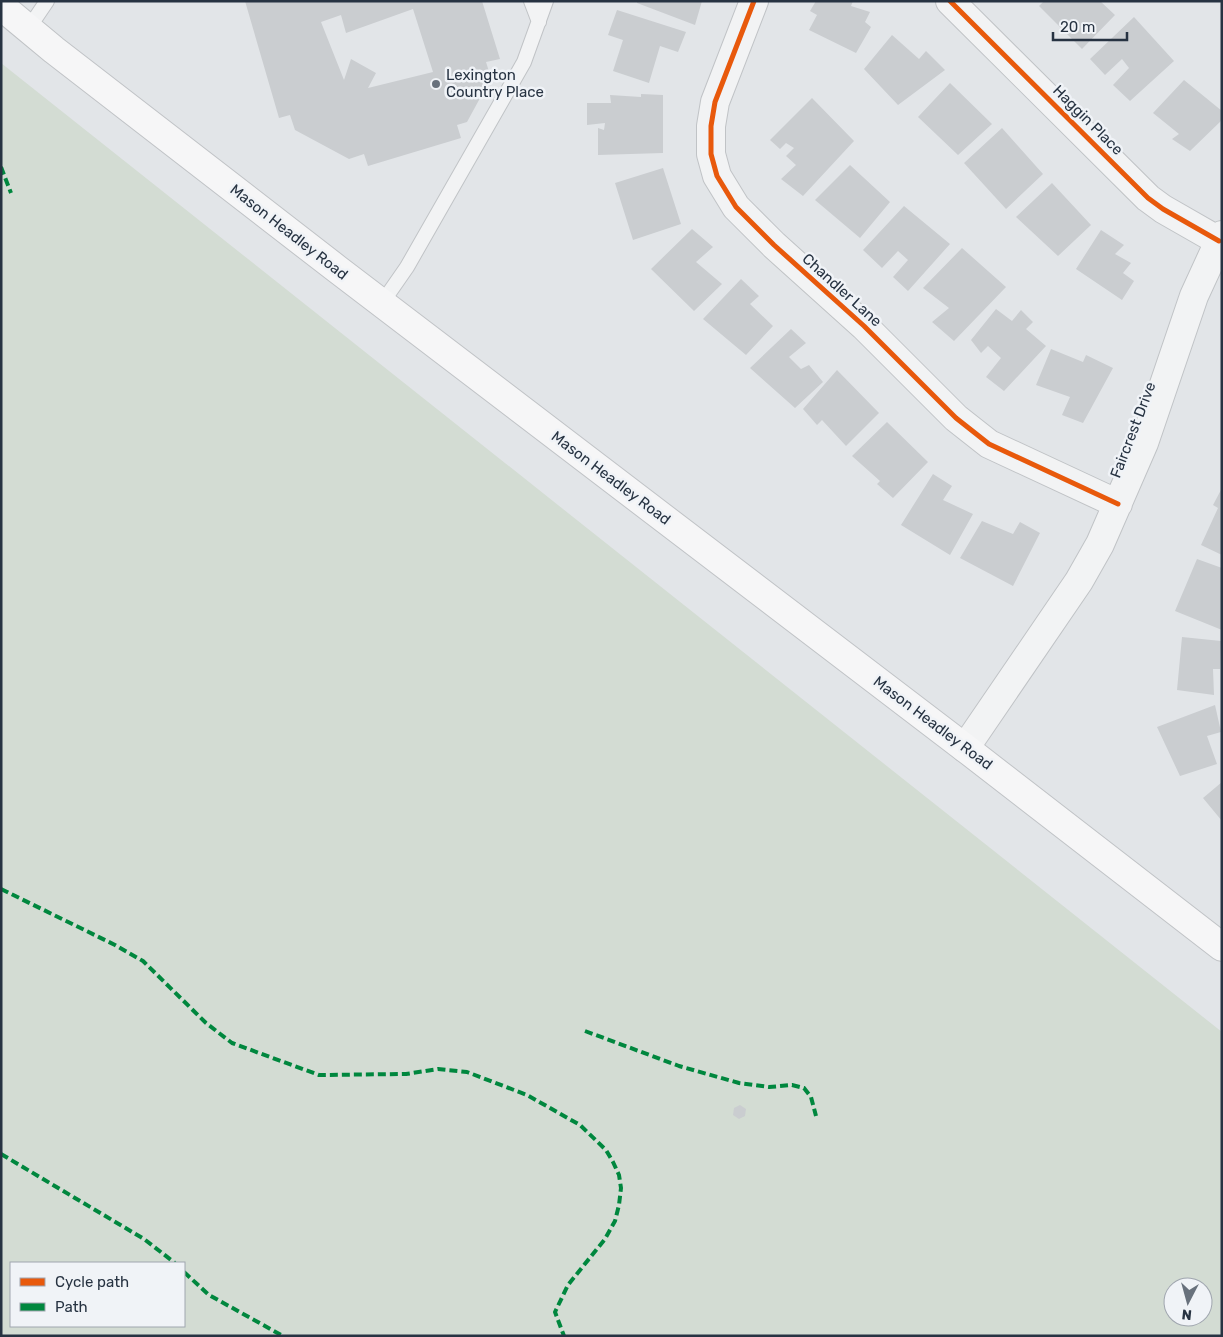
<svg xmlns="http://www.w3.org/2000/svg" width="1223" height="1337" font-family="Rubik,sans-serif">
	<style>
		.green { fill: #d3dcd3; fill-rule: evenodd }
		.building { fill: #cacdd0; fill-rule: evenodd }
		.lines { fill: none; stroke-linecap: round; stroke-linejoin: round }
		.service-casing { stroke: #c0c3c6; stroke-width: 16 }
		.minor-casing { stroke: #c0c3c6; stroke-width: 30 }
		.secondary-casing { stroke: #c0c3c6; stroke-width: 30 }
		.service { stroke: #f2f3f4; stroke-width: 14 }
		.minor { stroke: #f2f3f4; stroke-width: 28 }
		.secondary { stroke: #f6f6f7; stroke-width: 28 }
		.quiet { stroke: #00873e; stroke-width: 4; stroke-dasharray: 8 4; stroke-linecap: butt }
		.cycleway-casing { stroke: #f0f3f7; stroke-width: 8 }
		.cycleway { stroke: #e8590c; stroke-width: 5 }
		.poi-dot { fill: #68717c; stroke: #f0f3f7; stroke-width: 2 }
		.labels { text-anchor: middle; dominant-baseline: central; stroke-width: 5; stroke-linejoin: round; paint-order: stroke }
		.poi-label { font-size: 15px; fill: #273342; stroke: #f0f3f7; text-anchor: start }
		.street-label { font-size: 15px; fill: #273342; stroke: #f0f3f7 }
	</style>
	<rect width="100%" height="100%" fill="#e2e5e8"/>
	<path class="green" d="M 1,63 L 1222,1032 L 1222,1336 L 1,1336 ZM 11,1263 L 184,1263 L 184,1326 L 11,1326 ZM 1173,1287 L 1203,1287 L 1203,1317 L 1173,1317 Z"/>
	<path class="building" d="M 245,1 L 482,1 L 500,59 L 486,62 L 491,78 L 467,122 L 457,125 L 461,138 L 368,166 L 364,154 L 349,159 L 295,130 L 290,115 L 279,118 ZM 413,9 L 433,72 L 368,88 L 376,73 L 351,59 L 344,80 L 321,22 L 341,15 L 346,33 Z
		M 637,1 L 702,1 L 695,25 L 637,3 Z
		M 816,1 L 853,1 L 851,6 L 870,12 L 865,22 L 871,27 L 856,53 L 809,30 L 817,15 L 810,11 Z
		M 1044,1 L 1100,1 L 1115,15 L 1082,49 L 1039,6 Z
		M 617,10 L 686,32 L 678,52 L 660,46 L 649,83 L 613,71 L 623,40 L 608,35 Z
		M 1134,17 L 1174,61 L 1130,101 L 1113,85 L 1129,68 L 1122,59 L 1105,75 L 1090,59 Z
		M 892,35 L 919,59 L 926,51 L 945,70 L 898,105 L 864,69 Z
		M 1184,80 L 1222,111 L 1222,120 L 1190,151 L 1172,139 L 1179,134 L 1153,113 Z
		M 950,83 L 992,124 L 958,155 L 918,117 Z
		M 641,94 L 663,95 L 663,153 L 598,155 L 598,128 L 604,130 L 605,123 L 587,125 L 587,103 L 611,103 L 610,95 L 641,97 Z
		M 812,98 L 854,141 L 803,196 L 781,179 L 796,165 L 786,156 L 794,148 L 786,143 L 780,149 L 770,140 Z
		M 1002,128 L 1043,174 L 1006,209 L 964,163 Z
		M 850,165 L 890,202 L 860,238 L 815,200 Z
		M 663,168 L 681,224 L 633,240 L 615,183 Z
		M 1052,183 L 1091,225 L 1058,256 L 1016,217 Z
		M 904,206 L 950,244 L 908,291 L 893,277 L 908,260 L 898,251 L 882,268 L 863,250 Z
		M 692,229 L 713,247 L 696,262 L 722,284 L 694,311 L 651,269 Z
		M 1101,230 L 1124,245 L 1115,254 L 1131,263 L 1123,273 L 1134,281 L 1122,300 L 1076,269 Z
		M 962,248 L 1006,287 L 954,341 L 932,322 L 949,308 L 923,288 Z
		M 741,279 L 759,296 L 750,304 L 773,326 L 746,355 L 703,319 Z
		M 996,309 L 1012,321 L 1021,310 L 1033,322 L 1026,329 L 1046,346 L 1004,391 L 986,377 L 1001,358 L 988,346 L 981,353 L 971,340 Z
		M 791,329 L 806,343 L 789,357 L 801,369 L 809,365 L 823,382 L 795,408 L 750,368 Z
		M 1051,349 L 1083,362 L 1086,355 L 1113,368 L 1083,423 L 1062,415 L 1070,397 L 1036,385 Z
		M 837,370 L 879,413 L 846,446 L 822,420 L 817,425 L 803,409 Z
		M 887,422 L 928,462 L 893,498 L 877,484 L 880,481 L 852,456 Z
		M 933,474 L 952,486 L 943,500 L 973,514 L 950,555 L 901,525 Z
		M 1222,488 L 1222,555 L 1201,545 L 1218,508 L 1213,505 Z
		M 982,521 L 1013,534 L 1020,522 L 1040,533 L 1013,586 L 960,558 Z
		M 1197,559 L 1222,568 L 1222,630 L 1175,611 Z
		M 1182,637 L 1221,641 L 1220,669 L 1213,669 L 1214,695 L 1177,690 Z
		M 1215,705 L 1221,732 L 1207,736 L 1217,764 L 1180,776 L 1157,727 Z
		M 1222,782 L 1222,821 L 1203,798 Z
		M 740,1105 L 746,1109 L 745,1116 L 739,1119 L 733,1115 L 734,1108 Z"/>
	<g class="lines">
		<g class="service-casing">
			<path id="service" d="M 531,1 L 539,22
				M 28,29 L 47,1
				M 382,303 L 407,267 L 524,62 L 546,1"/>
		</g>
		<g class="minor-casing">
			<path id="minor" d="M 754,1 L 715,102 L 711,126 L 711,154 L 717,176 L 736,207 L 774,245 L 864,326 L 956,418 L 989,444 L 1118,504
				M 950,1 L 1148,198 L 1163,209 L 1219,241
				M 965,748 L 1079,581 L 1100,544 L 1144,443 L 1194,296 L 1222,235"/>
		</g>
		<g class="secondary-casing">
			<path id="secondary" d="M 1,6 L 54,50 L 337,269 L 965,748 L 1222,947"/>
		</g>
		<use href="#service" class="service"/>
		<use href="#minor" class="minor"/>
		<use href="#secondary" class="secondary"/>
		<path class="quiet" d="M 1,167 L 11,193
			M 1,889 L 115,945 L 143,961 L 206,1023 L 232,1043 L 319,1075 L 406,1074 L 438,1069 L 467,1072 L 527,1095 L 580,1125 L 606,1150 L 613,1162 L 619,1175 L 621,1188 L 619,1205 L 615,1221 L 605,1239 L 568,1285 L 555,1312 L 564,1336
			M 585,1031 L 679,1066 L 739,1083 L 769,1087 L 792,1085 L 804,1088 L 811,1097 L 816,1116
			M 1,1154 L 144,1239 L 175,1263
			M 184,1272 L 209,1295 L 283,1336"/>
		<g class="cycleway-casing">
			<path id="cycleway" d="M 754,1 L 715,102 L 711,126 L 711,154 L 717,176 L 736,207 L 774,245 L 864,326 L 956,418 L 989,444 L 1118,504
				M 950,1 L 1148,198 L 1163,209 L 1219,241"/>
		</g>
		<use href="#cycleway" class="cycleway"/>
	</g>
	<circle class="poi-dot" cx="436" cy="84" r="5"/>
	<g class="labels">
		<g class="poi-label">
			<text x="446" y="75">Lexington<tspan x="446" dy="17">Country Place</tspan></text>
		</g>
		<g class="street-label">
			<text transform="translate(1088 120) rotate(45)">Haggin Place</text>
			<text transform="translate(289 232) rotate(38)">Mason Headley Road</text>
			<text transform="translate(842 290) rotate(42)">Chandler Lane</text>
			<text transform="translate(1133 430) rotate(-69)">Faircrest Drive</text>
			<text transform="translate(611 478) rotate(37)">Mason Headley Road</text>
			<text transform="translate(933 723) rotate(37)">Mason Headley Road</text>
		</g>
	</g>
	<rect width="1223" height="1337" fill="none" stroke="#273342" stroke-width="5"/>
	<rect x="10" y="1262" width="175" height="65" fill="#f0f3f7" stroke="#a0a6af"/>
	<rect x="20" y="1278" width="25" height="8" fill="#e8590c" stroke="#a0a6af"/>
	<text x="55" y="1287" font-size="15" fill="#273342">Cycle path</text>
	<rect x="20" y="1303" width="25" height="8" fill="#00873e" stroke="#a0a6af"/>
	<text x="55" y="1312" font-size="15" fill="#273342">Path</text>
	<g transform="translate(1188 1302) rotate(186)"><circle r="24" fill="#f0f3f7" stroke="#a0a6af"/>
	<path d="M0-4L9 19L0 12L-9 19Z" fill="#68717c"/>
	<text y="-8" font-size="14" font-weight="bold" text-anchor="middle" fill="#273342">N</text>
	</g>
	<path d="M1053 32v8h74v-8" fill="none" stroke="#273342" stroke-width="2.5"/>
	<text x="1060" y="32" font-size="15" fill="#273342" stroke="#f0f3f7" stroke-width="4" paint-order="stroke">20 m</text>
</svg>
